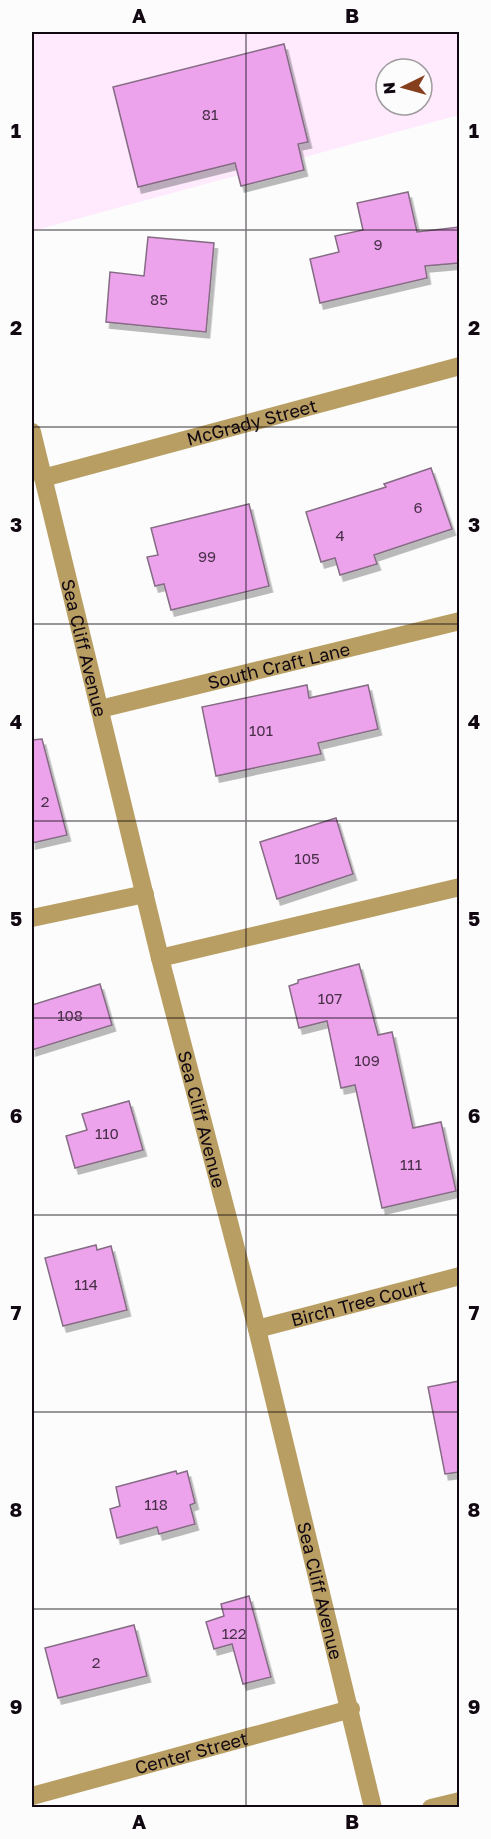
<svg xmlns="http://www.w3.org/2000/svg" width="491" height="1839" font-family="'Golos Text',sans-serif">
	<style>
		.built { fill: #fee9fd; fill-rule: evenodd }
		.building { fill: #eca3ec; stroke: #856c84; stroke-width: 1.5; filter: url(#shadow) }
		.lines { fill: none; stroke-linecap: round; stroke-linejoin: round }
		.minor { stroke: #b89e62; stroke-width: 18 }
		.grid { fill: none; stroke: #110811; stroke-width: 1.5; stroke-opacity: 0.55 }
		.labels { text-anchor: middle; dominant-baseline: central; stroke-width: 4.5; stroke-linejoin: round; paint-order: stroke }
		.number-label { font-size: 15px; fill: #482f48 }
		.street-label { font-size: 18px; fill: #110811; stroke: #fcfcfc }
		.neatline { fill: none; stroke: #110811; stroke-width: 2 }
		.grid-label { font-size: 20px; text-anchor: middle; font-weight: bold; fill: #110811 }
	</style>
	<defs>
		<filter id="shadow"><feDropShadow dx="3.5" dy="6" stdDeviation="0" flood-color="#0004"/></filter>
	</defs>
	<rect width="100%" height="100%" fill="#fcfcfc"/>
	<path class="built" d="M 32,32 L 459,32 L 459,115 L 32,231 ZM 386,69 L 422,69 L 422,105 L 386,105 Z"/>
	<path class="building" d="M 284,44 L 308,142 L 298,144 L 304,170 L 241,186 L 235,163 L 138,187 L 113,87 Z
		M 408,192 L 417,232 L 459,227 L 459,263 L 425,266 L 427,278 L 320,303 L 310,259 L 339,252 L 335,236 L 363,230 L 357,203 Z
		M 148,237 L 214,243 L 206,332 L 106,322 L 110,272 L 144,276 Z
		M 431,468 L 452,529 L 374,555 L 377,564 L 340,575 L 335,558 L 321,562 L 306,512 L 386,487 L 384,484 Z
		M 249,504 L 269,586 L 171,610 L 164,584 L 155,586 L 147,557 L 158,555 L 151,528 Z
		M 307,685 L 309,698 L 368,685 L 378,729 L 318,743 L 321,754 L 216,776 L 202,707 Z
		M 42,739 L 67,835 L 32,843 L 32,740 Z
		M 336,818 L 353,874 L 277,899 L 260,842 Z
		M 359,964 L 378,1035 L 392,1032 L 413,1128 L 441,1122 L 456,1191 L 382,1208 L 355,1085 L 341,1088 L 327,1021 L 299,1028 L 289,986 L 298,983 L 298,980 Z
		M 100,984 L 112,1025 L 32,1050 L 32,1005 Z
		M 129,1101 L 143,1150 L 75,1168 L 66,1136 L 87,1130 L 82,1114 Z
		M 96,1245 L 97,1250 L 111,1246 L 127,1310 L 63,1326 L 45,1258 Z
		M 459,1381 L 459,1472 L 445,1474 L 428,1387 Z
		M 176,1471 L 177,1474 L 187,1471 L 195,1503 L 190,1505 L 195,1524 L 159,1534 L 157,1527 L 117,1538 L 110,1509 L 120,1506 L 116,1487 Z
		M 249,1596 L 271,1677 L 243,1684 L 232,1644 L 214,1649 L 206,1622 L 224,1616 L 221,1604 Z
		M 134,1625 L 147,1676 L 58,1698 L 45,1648 Z"/>
	<g class="lines">
		<g class="minor">
			<path id="s1" d="M 32,432 L 160,958 L 257,1329 L 373,1808"/>
			<path id="s2" d="M 43,478 L 460,366"/>
			<path id="s3" d="M 100,709 L 460,621"/>
			<path d="M 32,918 L 145,894"/>
			<path d="M 160,958 L 460,887"/>
			<path id="s4" d="M 257,1329 L 460,1276"/>
			<path id="s5" d="M 32,1796 L 351,1709"/>
			<path d="M 431,1808 L 460,1801"/>
		</g>
	</g>
	<path class="grid" d="M 246,32 L 246,1808M 32,230 L 460,230M 32,427 L 460,427M 32,624 L 460,624M 32,821 L 460,821M 32,1018 L 460,1018M 32,1215 L 460,1215M 32,1412 L 460,1412M 32,1609 L 460,1609"/>
	<g class="labels">
		<g class="number-label">
			<text x="210" y="114">81</text>
			<text x="378" y="244">9</text>
			<text x="159" y="299">85</text>
			<text x="418" y="507">6</text>
			<text x="340" y="535">4</text>
			<text x="207" y="556">99</text>
			<text x="261" y="730">101</text>
			<text x="45" y="801">2</text>
			<text x="307" y="858">105</text>
			<text x="330" y="998">107</text>
			<text x="70" y="1015">108</text>
			<text x="367" y="1060">109</text>
			<text x="107" y="1133">110</text>
			<text x="411" y="1164">111</text>
			<text x="86" y="1284">114</text>
			<text x="156" y="1504">118</text>
			<text x="234" y="1633">122</text>
			<text x="96" y="1662">2</text>
		</g>
		<g class="street-label">
			<text stroke="none"><textPath href="#s2" startOffset="216">McGrady Street</textPath></text>
			<text stroke="none"><textPath href="#s1" startOffset="222">Sea Cliff Avenue</textPath></text>
			<text stroke="none"><textPath href="#s3" startOffset="184">South Craft Lane</textPath></text>
			<text stroke="none"><textPath href="#s1" startOffset="708">Sea Cliff Avenue</textPath></text>
			<text stroke="none"><textPath href="#s4" startOffset="105">Birch Tree Court</textPath></text>
			<text stroke="none"><textPath href="#s1" startOffset="1194">Sea Cliff Avenue</textPath></text>
			<text stroke="none"><textPath href="#s5" startOffset="165">Center Street</textPath></text>
		</g>
	</g>
	<rect width="491" height="1839" fill="none" stroke="#fcfcfc" stroke-width="66"/>
	<g transform="translate(404 87) rotate(265)"><circle r="28" fill="#fcfcfc" stroke="#9e9a9e" stroke-width="1.5"/>
	<path d="M0-4.5L10 22L0 15L-10 22Z" fill="#863f1c"/>
	<text y="-9" font-size="16" font-weight="bold" text-anchor="middle" fill="#110811">N</text>
	</g>
	<rect x="33" y="33" width="425" height="1773" class="neatline"/>
	<g class="grid-label">
		<text x="139" y="23">A</text>
		<text x="352" y="23">B</text>
		<text x="16" y="138">1</text>
		<text x="474" y="138">1</text>
		<text x="16" y="335">2</text>
		<text x="474" y="335">2</text>
		<text x="16" y="532">3</text>
		<text x="474" y="532">3</text>
		<text x="16" y="729">4</text>
		<text x="474" y="729">4</text>
		<text x="16" y="926">5</text>
		<text x="474" y="926">5</text>
		<text x="16" y="1123">6</text>
		<text x="474" y="1123">6</text>
		<text x="16" y="1320">7</text>
		<text x="474" y="1320">7</text>
		<text x="16" y="1517">8</text>
		<text x="474" y="1517">8</text>
		<text x="16" y="1714">9</text>
		<text x="474" y="1714">9</text>
		<text x="139" y="1829">A</text>
		<text x="352" y="1829">B</text>
	</g>
</svg>
